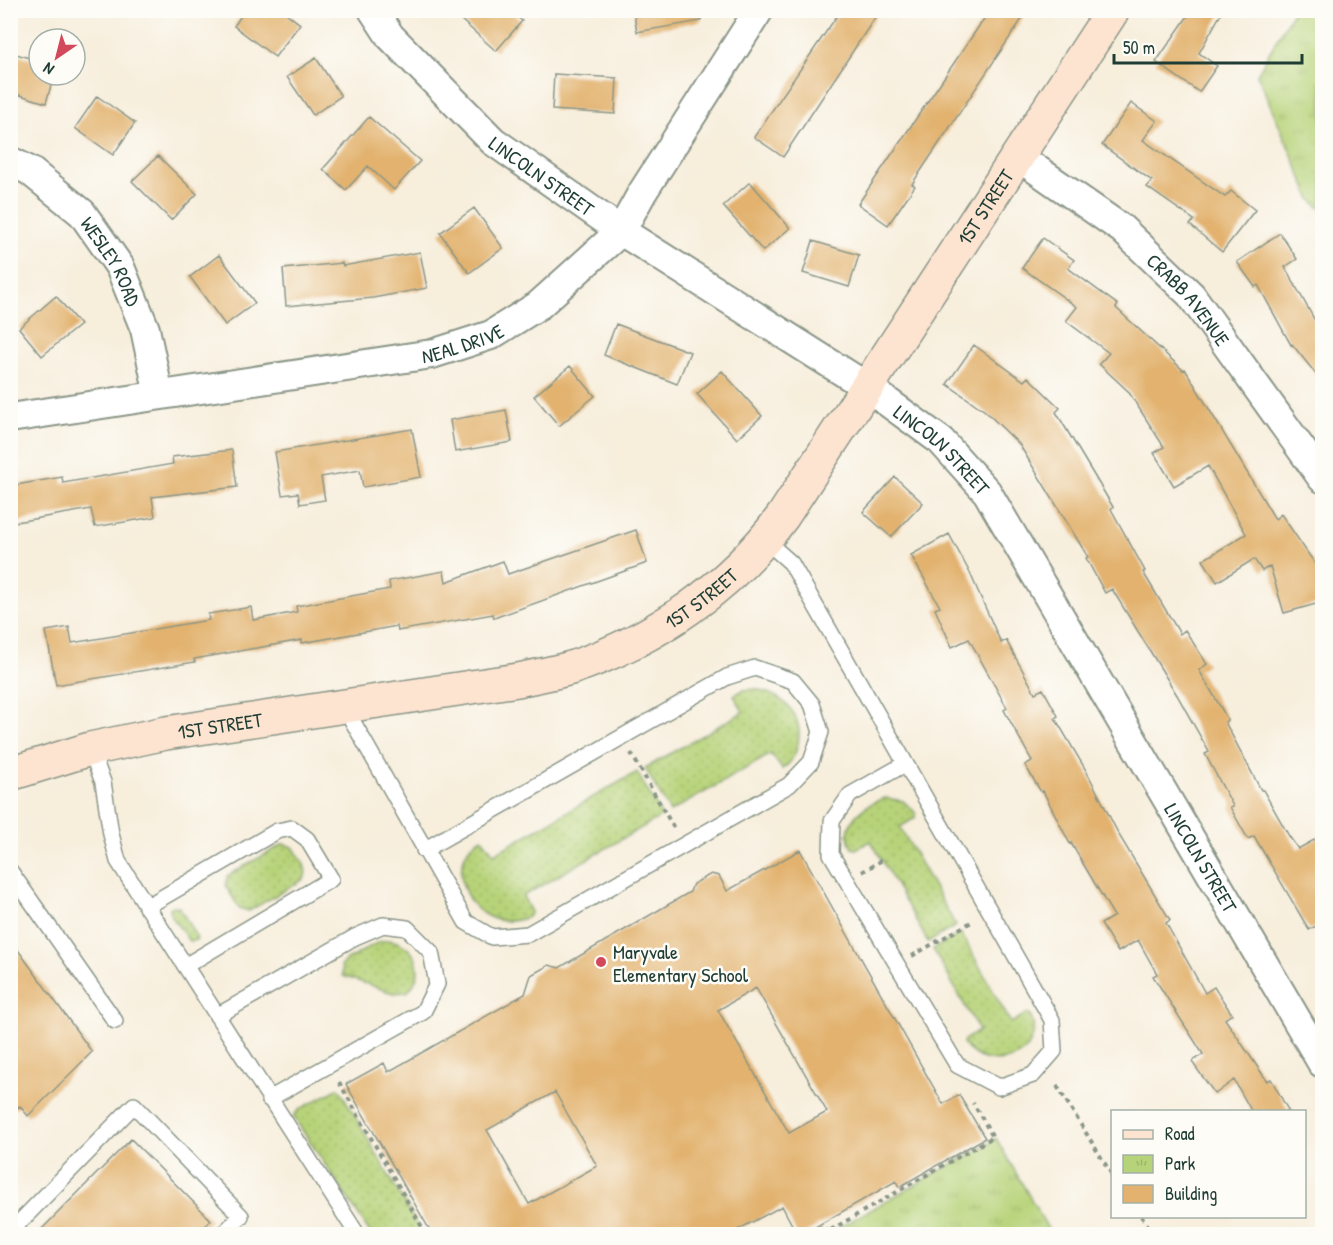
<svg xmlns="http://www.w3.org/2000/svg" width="1333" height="1245" font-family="'Patrick Hand',sans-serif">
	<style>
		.grass { fill: url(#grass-dots); stroke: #6b8856; stroke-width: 1.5 }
		.park { fill: url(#park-tufts); stroke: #6b8856; stroke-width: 1.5 }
		.building { fill: #e2b26e; fill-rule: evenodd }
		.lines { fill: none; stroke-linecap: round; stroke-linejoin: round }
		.lane-casing { stroke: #8b9688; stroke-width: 18 }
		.street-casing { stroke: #8b9688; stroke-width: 32 }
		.secondary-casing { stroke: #8b9688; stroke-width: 36 }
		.path { stroke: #8b9688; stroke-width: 4; stroke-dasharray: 4.5 4.5; stroke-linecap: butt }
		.lane { stroke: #fff; stroke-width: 15 }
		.street { stroke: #fff; stroke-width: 28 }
		.secondary { stroke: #fde4d1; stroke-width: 33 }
		.poi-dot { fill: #d1495b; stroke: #fdfcf7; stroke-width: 2 }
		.labels { text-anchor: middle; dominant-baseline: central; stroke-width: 5; stroke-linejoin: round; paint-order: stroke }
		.street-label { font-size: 20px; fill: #1f3d34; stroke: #fdfcf7 }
		.poi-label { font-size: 20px; fill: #1f3d34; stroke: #fdfcf7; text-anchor: start }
	</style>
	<defs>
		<pattern id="grass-dots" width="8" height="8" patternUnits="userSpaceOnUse" patternTransform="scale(1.5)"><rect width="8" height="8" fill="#b7d379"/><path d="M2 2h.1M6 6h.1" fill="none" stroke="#9db669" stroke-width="1.8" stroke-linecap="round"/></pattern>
		<pattern id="park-tufts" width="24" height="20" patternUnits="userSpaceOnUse" patternTransform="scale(1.5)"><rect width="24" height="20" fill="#b7d379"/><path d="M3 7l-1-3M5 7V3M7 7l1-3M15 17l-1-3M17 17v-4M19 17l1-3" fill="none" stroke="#9db669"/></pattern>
	</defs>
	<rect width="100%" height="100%" fill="#fdfcf7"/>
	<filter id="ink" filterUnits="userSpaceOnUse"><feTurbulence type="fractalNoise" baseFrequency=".0167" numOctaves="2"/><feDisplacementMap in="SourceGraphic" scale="12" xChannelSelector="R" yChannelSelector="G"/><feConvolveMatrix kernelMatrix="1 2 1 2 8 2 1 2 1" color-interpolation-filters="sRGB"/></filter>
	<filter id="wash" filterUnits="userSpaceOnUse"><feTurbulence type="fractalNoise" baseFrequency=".008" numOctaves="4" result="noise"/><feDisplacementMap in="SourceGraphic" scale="24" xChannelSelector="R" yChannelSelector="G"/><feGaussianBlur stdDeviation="1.35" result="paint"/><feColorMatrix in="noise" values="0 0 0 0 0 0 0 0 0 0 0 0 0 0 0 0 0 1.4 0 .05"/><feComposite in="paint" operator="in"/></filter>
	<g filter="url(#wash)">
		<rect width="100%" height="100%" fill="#f7eedc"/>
		<path class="grass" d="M 756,689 C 787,697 807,718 796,751 C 793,759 789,765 782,769 L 771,754 L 670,812 L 645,768 L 743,712 L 734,695 L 743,690 Z
			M 637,772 L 662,816 L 523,896 L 531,912 L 528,917 C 468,939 439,860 482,838 L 494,854 Z
			M 885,798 L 903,801 L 916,813 L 915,818 L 900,827 L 956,926 L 928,942 L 871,841 L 856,849 L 852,848 C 839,823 863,805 885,798 Z
			M 283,844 L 293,847 C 299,857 310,868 304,879 L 249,911 L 239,908 L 226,886 L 227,876 Z
			M 173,906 L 179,907 L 197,938 L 196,940 L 189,941 L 170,914 L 170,908 Z
			M 961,933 L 1011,1023 L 1026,1014 L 1030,1015 C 1049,1057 986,1078 963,1043 L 964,1040 L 979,1031 L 933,949 Z
			M 388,940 C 415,943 429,972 407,992 L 393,993 L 343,976 L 341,966 L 344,962 L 378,942 Z
			M 339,1088 L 422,1234 L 371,1234 L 293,1116 L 300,1109 Z"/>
		<path class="park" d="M 1294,10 L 1322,11 L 1322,210 L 1311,199 L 1257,74 Z
			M 996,1138 L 1051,1234 L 827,1234 L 988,1144 Z"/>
		<g id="blocks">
			<path class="building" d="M 245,10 L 282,10 L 300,24 L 275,57 L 234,26 Z
				M 450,10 L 509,10 L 522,21 L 496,51 Z
				M 633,10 L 700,10 L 701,21 L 637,32 Z
				M 841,10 L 880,10 L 783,157 L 754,137 Z
				M 990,10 L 1028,10 L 912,184 L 915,186 L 888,225 L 858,204 Z
				M 1192,10 L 1223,10 L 1199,53 L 1217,66 L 1199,92 L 1156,62 Z
				M 10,52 L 39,61 L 39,75 L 54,75 L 46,103 L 10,92 Z
				M 316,58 L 341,96 L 313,115 L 287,77 Z
				M 554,74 L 617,78 L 615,114 L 552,110 Z
				M 97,96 L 135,123 L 113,155 L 75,128 Z
				M 1131,103 L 1157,121 L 1143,140 L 1225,197 L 1231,191 L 1255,210 L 1222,252 L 1190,225 L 1194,220 L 1147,187 L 1152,181 L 1102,145 Z
				M 369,117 L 420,161 L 394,190 L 368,166 L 346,190 L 323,169 Z
				M 158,156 L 197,194 L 171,220 L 132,181 Z
				M 750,182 L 790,228 L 763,251 L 723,206 Z
				M 474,208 L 503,248 L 469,273 L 440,233 Z
				M 1280,233 L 1297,259 L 1285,267 L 1323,335 L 1323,383 L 1292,344 L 1291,345 L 1258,285 L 1255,287 L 1237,262 Z
				M 1043,238 L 1074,260 L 1068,268 L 1118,305 L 1116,308 L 1183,370 L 1185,369 L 1275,519 L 1281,514 L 1316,565 L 1323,588 L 1323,602 L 1284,613 L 1270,566 L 1262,571 L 1254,559 L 1217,582 L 1203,560 L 1246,534 L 1208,466 L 1174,486 L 1154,453 L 1164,447 L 1128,391 L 1099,364 L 1109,353 L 1066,321 L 1077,307 L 1022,268 Z
				M 813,241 L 859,255 L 849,287 L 803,273 Z
				M 420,252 L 427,288 L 373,298 L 286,306 L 283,269 L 342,263 L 343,266 Z
				M 219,255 L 255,303 L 225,325 L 190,277 Z
				M 56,296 L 80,325 L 42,356 L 19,328 Z
				M 616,324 L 690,352 L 677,384 L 604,355 Z
				M 974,345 L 1024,381 L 1028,377 L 1060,408 L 1056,412 L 1113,507 L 1111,509 L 1145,571 L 1143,572 L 1180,634 L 1185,630 L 1207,664 L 1199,670 L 1228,720 L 1225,722 L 1261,790 L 1263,790 L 1289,836 L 1298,849 L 1323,835 L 1323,922 L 1309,930 L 1254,836 L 1248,839 L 1230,807 L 1233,806 L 1205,754 L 1209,752 L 1177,695 L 1112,589 L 1105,593 L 1086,558 L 1088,557 L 1019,444 L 985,411 L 947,384 Z
				M 570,366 L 595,396 L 559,426 L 534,396 Z
				M 722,371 L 762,416 L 737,439 L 697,394 Z
				M 506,410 L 512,442 L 455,452 L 450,420 Z
				M 412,429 L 421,477 L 363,487 L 360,470 L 321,477 L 325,500 L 300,504 L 298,493 L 282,495 L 275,452 Z
				M 232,450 L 237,487 L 152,497 L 155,517 L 95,527 L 91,509 L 10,523 L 10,486 L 62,477 L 63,483 L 173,464 L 172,457 Z
				M 895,477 L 923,503 L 891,537 L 863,512 Z
				M 636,530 L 647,563 L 494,618 L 493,614 L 398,631 L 397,626 L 302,643 L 302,640 L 194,659 L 195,662 L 56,685 L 46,631 L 69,627 L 72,643 L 209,620 L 208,614 L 251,607 L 253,620 L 297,612 L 296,606 L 390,589 L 389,581 L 444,571 L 446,582 L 503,561 L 508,574 Z
				M 949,534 L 970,573 L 1001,643 L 1006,640 L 1035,693 L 1043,689 L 1058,716 L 1055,718 L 1087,772 L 1119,835 L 1170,920 L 1166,923 L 1205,993 L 1214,987 L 1232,1014 L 1225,1019 L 1267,1081 L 1271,1079 L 1289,1112 L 1252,1112 L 1234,1080 L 1215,1094 L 1192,1062 L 1203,1054 L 1153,976 L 1157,974 L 1138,940 L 1118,952 L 1101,924 L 1114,916 L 1071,843 L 1070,844 L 1043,791 L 1041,792 L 1025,765 L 1032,761 L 1004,710 L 1007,708 L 969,639 L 952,647 L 935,609 L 940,607 L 911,555 Z
				M 800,850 L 943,1104 L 959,1095 L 985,1138 L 899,1187 L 896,1181 L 803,1234 L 797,1234 L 782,1206 L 730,1234 L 432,1234 L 346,1084 L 384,1063 L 388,1072 L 525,994 L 531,975 L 549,965 L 559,968 L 690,892 L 693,884 L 711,874 L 719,876 L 727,891 ZM 756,988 L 827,1112 L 789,1133 L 718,1010 ZM 555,1092 L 597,1166 L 529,1204 L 487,1130 Z
				M 10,939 L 92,1052 L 28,1116 L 20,1106 L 10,1111 Z
				M 131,1139 L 211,1220 L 197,1234 L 37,1234 Z"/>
		</g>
	</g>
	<g filter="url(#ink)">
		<use href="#blocks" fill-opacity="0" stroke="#8b9688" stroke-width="1.5"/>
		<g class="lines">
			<g class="lane-casing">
				<path id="lane" d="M 765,540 L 791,563 L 1052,1020 L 1054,1051 L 1033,1075 L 999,1087 L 957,1065 L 831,854 L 832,821 L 850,795 L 905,764
					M 344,706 L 466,922 L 492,937 L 528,934 L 789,785 L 811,762 L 821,732 L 812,704 L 793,681 L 755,668 L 727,677 L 424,850
					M 90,749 L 103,782 L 111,834 L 118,861 L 357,1234
					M 10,871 L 115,1021
					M 146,907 L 277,831 L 292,828 L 307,839 L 331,879 L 185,966
					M 217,1016 L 355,937 L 383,925 L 407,928 L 431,952 L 437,984 L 423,1012 L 269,1099
					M 10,1232 L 134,1105 L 241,1216 L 223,1234"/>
			</g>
			<g class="street-casing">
				<g id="street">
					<path id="s1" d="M 373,10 L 390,36 L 493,141 L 621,231 L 867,387 L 941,441 L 987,492 L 1322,1063"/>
					<path id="s2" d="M 1017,156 L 1122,229 L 1191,295 L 1322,478"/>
					<path id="s3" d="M 10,161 L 30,171 L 82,213 L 120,267 L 145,329 L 159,395"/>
					<path id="s4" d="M 10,418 L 432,354 L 491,335 L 539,305 L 621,231 L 642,193 L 759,10"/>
				</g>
			</g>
			<g class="secondary-casing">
				<g id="secondary">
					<path id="s5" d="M 10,774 L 90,749 L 166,733 L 518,680 C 535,676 554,673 571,668 C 655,640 731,587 783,516 L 1113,10"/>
				</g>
			</g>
			<path class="path" d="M 631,753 L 675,830
				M 862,872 L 882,860
				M 912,956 L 973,921
				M 339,1082 L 426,1234
				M 1057,1086 L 1112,1175
				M 1141,1216 L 1154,1234
				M 810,1234 L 824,1226 L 827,1232 L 993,1137 L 973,1103"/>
			<use href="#lane" class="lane"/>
			<use href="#street" class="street"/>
			<use href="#secondary" class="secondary"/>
		</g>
	</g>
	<circle class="poi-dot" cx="601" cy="962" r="6"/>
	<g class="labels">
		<g class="street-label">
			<text stroke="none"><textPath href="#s1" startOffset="238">LINCOLN STREET</textPath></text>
			<text stroke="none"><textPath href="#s5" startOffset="1206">1ST STREET</textPath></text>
			<text stroke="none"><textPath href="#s3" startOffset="146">WESLEY ROAD</textPath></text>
			<text stroke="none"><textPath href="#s2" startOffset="225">CRABB AVENUE</textPath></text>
			<text stroke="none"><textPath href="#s4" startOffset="459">NEAL DRIVE</textPath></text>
			<text stroke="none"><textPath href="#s1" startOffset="724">LINCOLN STREET</textPath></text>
			<text stroke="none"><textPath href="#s5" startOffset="720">1ST STREET</textPath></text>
			<text stroke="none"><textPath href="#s5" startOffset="216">1ST STREET</textPath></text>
			<text stroke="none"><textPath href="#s1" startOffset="1210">LINCOLN STREET</textPath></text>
		</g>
		<g class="poi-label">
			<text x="613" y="951">Maryvale<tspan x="613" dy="23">Elementary School</tspan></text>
		</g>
	</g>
	<rect width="1333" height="1245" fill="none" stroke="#fdfcf7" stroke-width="36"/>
	<rect x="1111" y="1110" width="195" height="108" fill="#fdfcf7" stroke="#a4b0a9" stroke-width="1.5"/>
	<rect x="1123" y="1130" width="30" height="9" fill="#fde4d1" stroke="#a4b0a9" stroke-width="1.5"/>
	<text x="1165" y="1140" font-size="18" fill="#1f3d34">Road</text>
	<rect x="1123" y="1155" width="30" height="18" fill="url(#park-tufts)" stroke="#a4b0a9" stroke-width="1.5"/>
	<text x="1165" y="1170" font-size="18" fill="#1f3d34">Park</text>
	<rect x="1123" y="1185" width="30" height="18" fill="#e2b26e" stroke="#a4b0a9" stroke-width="1.5"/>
	<text x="1165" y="1200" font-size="18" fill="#1f3d34">Building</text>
	<g transform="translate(57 57) rotate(215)"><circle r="28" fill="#fdfcf7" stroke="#a4b0a9" stroke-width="1.5"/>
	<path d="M0-4.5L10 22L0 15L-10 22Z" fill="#d1495b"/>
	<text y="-9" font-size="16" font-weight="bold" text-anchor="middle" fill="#1f3d34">N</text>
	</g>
	<path d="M1114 54v9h188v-9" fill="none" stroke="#1f3d34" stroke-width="3"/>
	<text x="1123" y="54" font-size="18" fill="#1f3d34" stroke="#fdfcf7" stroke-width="4.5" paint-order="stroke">50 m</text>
</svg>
